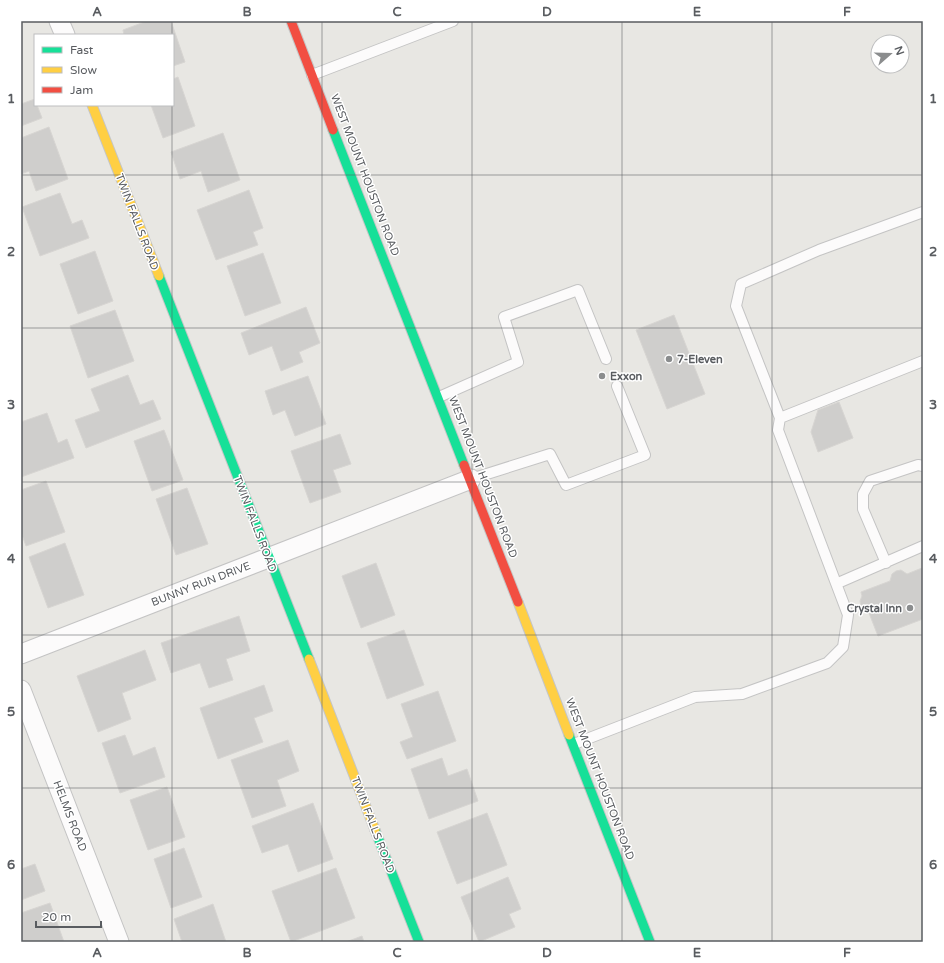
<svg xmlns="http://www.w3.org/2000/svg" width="944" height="963" font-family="'Varela Round',sans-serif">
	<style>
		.building { fill: #cfcecc; stroke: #d7d5d2 }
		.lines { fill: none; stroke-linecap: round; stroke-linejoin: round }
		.lane-casing { stroke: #c4c4c4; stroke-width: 12 }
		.street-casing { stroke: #c4c4c4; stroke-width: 21 }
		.fast-casing { stroke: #c5c6c6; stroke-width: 11 }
		.slow-casing { stroke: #c5c6c6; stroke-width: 11 }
		.jam-casing { stroke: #c5c6c6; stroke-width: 11 }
		.lane { stroke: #fcfbfb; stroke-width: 10 }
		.street { stroke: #fcfbfb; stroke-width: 19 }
		.fast { stroke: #16e098; stroke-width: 9 }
		.slow { stroke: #ffcf43; stroke-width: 9 }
		.jam { stroke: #f24e42; stroke-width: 9 }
		.grid { fill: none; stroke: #595c60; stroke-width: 1; stroke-opacity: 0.55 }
		.poi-dot { fill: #8b8d8e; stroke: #fff; stroke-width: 1.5 }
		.labels { text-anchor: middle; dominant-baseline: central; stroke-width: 3; stroke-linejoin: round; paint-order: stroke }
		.street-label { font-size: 11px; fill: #595c60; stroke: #fff }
		.poi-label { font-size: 11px; font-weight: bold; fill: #595c60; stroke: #fff; text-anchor: start }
		.neatline { fill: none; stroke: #595c60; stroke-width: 1.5 }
		.grid-label { font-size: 13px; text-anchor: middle; font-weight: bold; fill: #595c60 }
	</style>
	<rect width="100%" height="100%" fill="#e8e7e3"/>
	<path class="building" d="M 147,21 L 171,21 L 185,62 L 173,66 L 173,35 L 124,35 L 123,30 Z
		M 178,77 L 195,126 L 163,138 L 151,105 L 173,105 L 173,79 Z
		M 35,99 L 35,105 L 37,105 L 42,118 L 21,126 L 21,104 Z
		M 49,127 L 68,179 L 36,191 L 29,171 L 21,174 L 21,138 Z
		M 223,133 L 240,180 L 208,192 L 201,171 L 180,179 L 171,152 Z
		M 249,190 L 263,228 L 253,232 L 258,245 L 216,260 L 197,210 Z
		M 60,193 L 72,224 L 82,220 L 89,238 L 40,256 L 22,207 Z
		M 95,251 L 113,301 L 78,314 L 60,264 Z
		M 263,253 L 281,303 L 245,316 L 227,266 Z
		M 306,307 L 320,343 L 299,352 L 303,362 L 281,371 L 272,346 L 249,355 L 241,333 Z
		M 115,310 L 134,361 L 88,378 L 70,326 Z
		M 674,315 L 705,394 L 667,409 L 636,330 Z
		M 128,375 L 140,405 L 153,400 L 161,419 L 86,448 L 75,420 L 100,411 L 91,389 Z
		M 308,376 L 326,424 L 295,436 L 285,410 L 273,415 L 265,391 Z
		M 839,402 L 853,438 L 818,452 L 811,432 L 818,410 Z
		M 47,413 L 58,443 L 67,439 L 74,458 L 21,477 L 21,422 Z
		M 164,430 L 183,480 L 152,491 L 134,441 Z
		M 340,434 L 351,464 L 333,470 L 341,492 L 310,503 L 291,451 Z
		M 46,481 L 65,532 L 26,546 L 21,532 L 21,490 Z
		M 187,488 L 208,544 L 176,555 L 156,499 Z
		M 65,543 L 84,595 L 48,608 L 29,557 Z
		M 376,563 L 395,615 L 361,628 L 342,576 Z
		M 922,568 L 923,619 L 878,636 L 869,613 L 864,610 L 861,606 L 860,601 L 862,596 L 861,592 L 890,581 L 892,574 L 896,571 L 901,570 L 907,574 Z
		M 239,616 L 250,651 L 226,659 L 233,680 L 209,688 L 200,663 L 171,673 L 161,643 Z
		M 404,630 L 424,685 L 387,699 L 367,643 Z
		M 145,650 L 156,680 L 122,693 L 131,719 L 98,732 L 77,676 Z
		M 264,685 L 273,711 L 254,718 L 263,742 L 218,759 L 200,708 Z
		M 438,691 L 456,741 L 407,759 L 400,742 L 413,737 L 401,704 Z
		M 125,735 L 133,756 L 155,747 L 165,777 L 120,793 L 102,743 Z
		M 288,740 L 299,771 L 277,780 L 286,806 L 252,818 L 231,760 Z
		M 442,758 L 448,776 L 467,769 L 478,801 L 429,819 L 411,769 Z
		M 167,787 L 185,837 L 148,850 L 130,800 Z
		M 313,803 L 333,859 L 298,872 L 288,844 L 262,853 L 252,826 Z
		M 487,813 L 507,865 L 457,884 L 437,832 Z
		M 184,848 L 202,897 L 171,908 L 154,859 Z
		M 35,864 L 45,891 L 21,900 L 21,869 Z
		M 336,868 L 355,918 L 291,942 L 272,891 Z
		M 508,877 L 521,909 L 509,914 L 515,927 L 479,942 L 461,897 Z
		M 50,903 L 64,942 L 21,942 L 21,913 Z
		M 213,904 L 226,942 L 182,942 L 174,919 Z
		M 362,936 L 364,942 L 346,942 Z"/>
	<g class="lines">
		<g class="lane-casing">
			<path id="lane" d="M 312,75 L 453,21
				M 439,397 L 518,362 L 504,317 L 578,290 L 606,359
				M 780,418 L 923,361
				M 471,479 L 550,454 L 566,485 L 645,455 L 617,386
				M 886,563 L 863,509 L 863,494 L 870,481 L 918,465 L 923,466
				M 838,583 L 923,546
				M 574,744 L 695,697 L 742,694 L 827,663 L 843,647 L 848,615 L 778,430 L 780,418 L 736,306 L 741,284 L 819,250 L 923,212"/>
		</g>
		<g class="street-casing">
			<path id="street" d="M 59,21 L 65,35
				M 21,654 L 471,479
				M 21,690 L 119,942"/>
		</g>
		<g class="fast-casing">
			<path id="fast" d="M 333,130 L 464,465
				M 159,276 L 309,659
				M 569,735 L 650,942
				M 375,830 L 419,942"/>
		</g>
		<g class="slow-casing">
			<path id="slow" d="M 92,105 L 159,276
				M 518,602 L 569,735
				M 309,659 L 375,830"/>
		</g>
		<g class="jam-casing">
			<path id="jam" d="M 291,21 L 333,130
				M 464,465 L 518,602"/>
		</g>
		<use href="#lane" class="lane"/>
		<use href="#street" class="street"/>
		<use href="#fast" class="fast"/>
		<use href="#slow" class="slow"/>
		<use href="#jam" class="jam"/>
	</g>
	<path class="grid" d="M 172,21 L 172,35M 322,21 L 322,942M 472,21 L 472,942M 622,21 L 622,942M 772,21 L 772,942M 172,105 L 172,942M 21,175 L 923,175M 21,328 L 923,328M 21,482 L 923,482M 21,635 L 923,635M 21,788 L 923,788"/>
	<g class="poi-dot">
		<circle cx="669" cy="359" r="4"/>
		<circle cx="602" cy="376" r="4"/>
		<circle cx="910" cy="608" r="4"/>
	</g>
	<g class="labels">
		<g class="street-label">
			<text transform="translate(365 175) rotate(69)">WEST MOUNT HOUSTON ROAD</text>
			<text transform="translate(137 222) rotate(69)">TWIN FALLS ROAD</text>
			<text transform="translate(483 477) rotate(69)">WEST MOUNT HOUSTON ROAD</text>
			<text transform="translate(255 524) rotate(69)">TWIN FALLS ROAD</text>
			<text transform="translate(201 584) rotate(-21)">BUNNY RUN DRIVE</text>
			<text transform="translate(600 779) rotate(69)">WEST MOUNT HOUSTON ROAD</text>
			<text transform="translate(70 816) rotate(69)">HELMS ROAD</text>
			<text transform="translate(373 825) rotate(69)">TWIN FALLS ROAD</text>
		</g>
		<g class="poi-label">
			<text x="677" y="359">7-Eleven</text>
			<text x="610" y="376">Exxon</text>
			<text x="902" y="608" text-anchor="end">Crystal Inn</text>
		</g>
	</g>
	<rect width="944" height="963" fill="none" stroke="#ffffff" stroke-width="44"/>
	<rect x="34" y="34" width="140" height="72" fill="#ffffff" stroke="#bdbebf"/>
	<rect x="42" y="47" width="20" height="6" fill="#16e098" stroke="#bdbebf"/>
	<text x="70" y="54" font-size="12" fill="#595c60">Fast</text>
	<rect x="42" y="67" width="20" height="6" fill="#ffcf43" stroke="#bdbebf"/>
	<text x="70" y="74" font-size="12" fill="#595c60">Slow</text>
	<rect x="42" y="87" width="20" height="6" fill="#f24e42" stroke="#bdbebf"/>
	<text x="70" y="94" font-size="12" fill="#595c60">Jam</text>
	<g transform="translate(890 54) rotate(70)"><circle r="19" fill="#ffffff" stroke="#bdbebf"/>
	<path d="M0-3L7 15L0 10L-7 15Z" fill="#8b8d8e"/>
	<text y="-6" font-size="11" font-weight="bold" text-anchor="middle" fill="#595c60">N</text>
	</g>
	<path d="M36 921v6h65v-6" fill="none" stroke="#595c60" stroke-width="2"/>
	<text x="42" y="921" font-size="12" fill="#595c60" stroke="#ffffff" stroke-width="3" paint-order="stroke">20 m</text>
	<rect x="22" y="22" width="900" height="919" class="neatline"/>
	<g class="grid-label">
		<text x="97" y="16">A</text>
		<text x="247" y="16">B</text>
		<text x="397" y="16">C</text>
		<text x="547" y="16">D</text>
		<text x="697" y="16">E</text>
		<text x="847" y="16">F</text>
		<text x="11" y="103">1</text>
		<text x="933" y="103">1</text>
		<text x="11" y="256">2</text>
		<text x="933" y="256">2</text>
		<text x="11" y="409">3</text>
		<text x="933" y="409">3</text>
		<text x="11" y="563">4</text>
		<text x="933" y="563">4</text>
		<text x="11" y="716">5</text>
		<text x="933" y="716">5</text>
		<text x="11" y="869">6</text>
		<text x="933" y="869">6</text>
		<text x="97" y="957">A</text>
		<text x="247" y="957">B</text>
		<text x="397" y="957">C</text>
		<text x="547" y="957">D</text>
		<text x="697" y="957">E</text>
		<text x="847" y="957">F</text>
	</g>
</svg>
